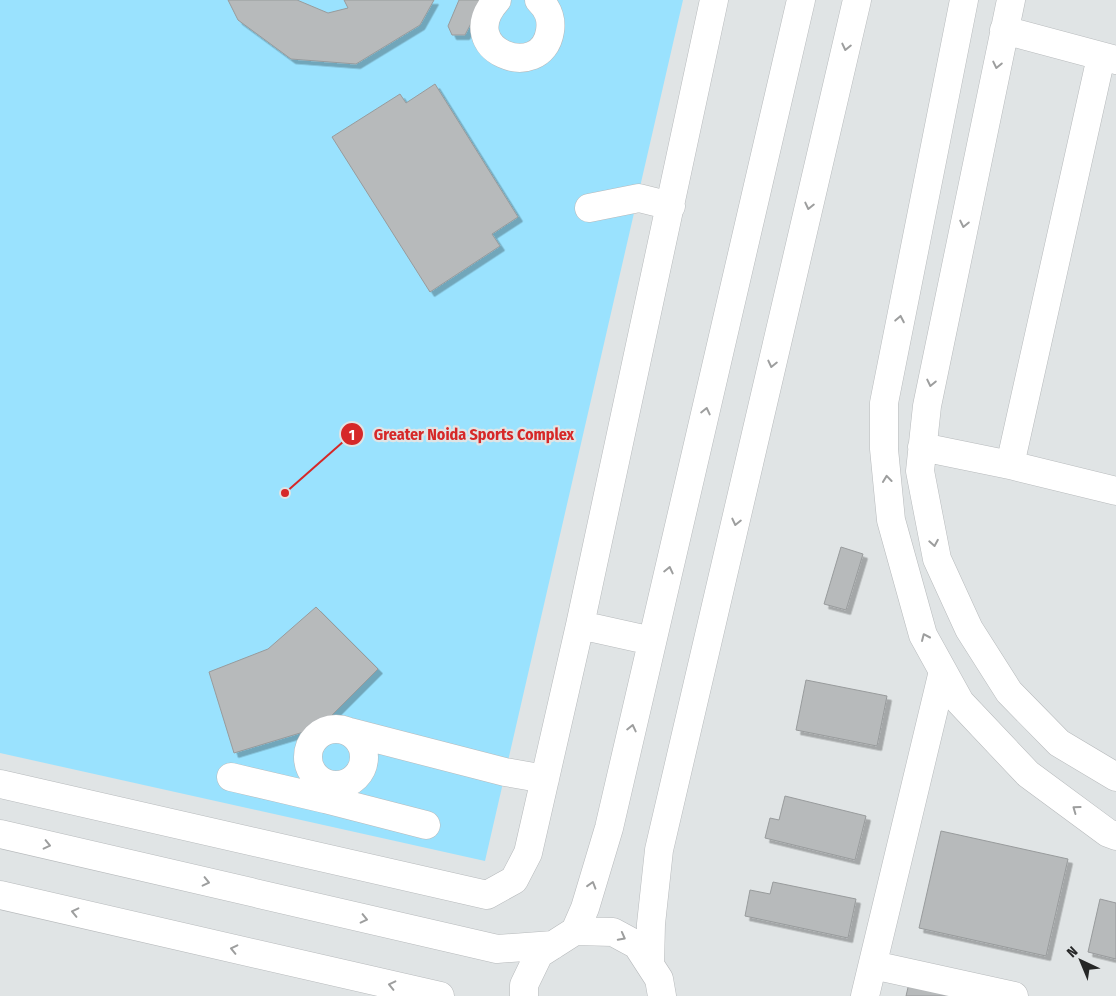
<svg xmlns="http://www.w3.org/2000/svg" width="1116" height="996" font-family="'Fira Sans Condensed',sans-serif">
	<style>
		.green { fill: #9ae2fe }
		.building { fill: #b7babb; stroke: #989b9c; filter: url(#shadow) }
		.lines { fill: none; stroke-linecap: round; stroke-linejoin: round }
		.minor-casing { stroke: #b7babc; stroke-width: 29 }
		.minor { stroke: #fff; stroke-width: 28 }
		.oneway { stroke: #9d9e9e }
		.leader { fill: none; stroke: #d62828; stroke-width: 2 }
		.callout-dot { fill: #d62828; stroke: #e0e4e5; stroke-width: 2 }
		.mark-label { font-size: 15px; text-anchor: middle; font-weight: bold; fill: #fff }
		.callout-label { font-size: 16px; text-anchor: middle; font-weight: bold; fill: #d62828; stroke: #e0e4e5; stroke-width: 4.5; stroke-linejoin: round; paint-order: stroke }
	</style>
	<defs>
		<filter id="shadow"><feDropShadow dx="4.5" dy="4.5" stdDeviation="0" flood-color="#0004"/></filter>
	</defs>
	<rect width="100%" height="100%" fill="#e0e4e5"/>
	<path class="green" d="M 0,0 L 683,0 L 485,861 L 0,753 Z"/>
	<path class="building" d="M 228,0 L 297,0 L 328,13 L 348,8 L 344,0 L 434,0 L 420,25 L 356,64 L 291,59 L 238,20 Z
		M 459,0 L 483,0 L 465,35 L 452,35 L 448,26 Z
		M 435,84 L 518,217 L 492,234 L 500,246 L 430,292 L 332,137 L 400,94 L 406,103 Z
		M 841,547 L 863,554 L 846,610 L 824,604 Z
		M 316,607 L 378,669 L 320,727 L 234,753 L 209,672 L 268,649 Z
		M 806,680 L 887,696 L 877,746 L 796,730 Z
		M 785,796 L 866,816 L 855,860 L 765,838 L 770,818 L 779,820 Z
		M 941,831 L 1068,859 L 1046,956 L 919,928 Z
		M 773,882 L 856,899 L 848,938 L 745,916 L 750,890 L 770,894 Z
		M 1100,899 L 1116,903 L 1116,959 L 1088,952 Z
		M 910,979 L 974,996 L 906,996 Z"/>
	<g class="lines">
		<g class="minor-casing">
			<path id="minor" d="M 497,0 C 452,50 542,84 550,31 C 552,18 548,9 539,0
				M 964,0 L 884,403 L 884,449 L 891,520 L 923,635 L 960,702 L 1028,774 L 1108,833 L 1116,836
				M 1011,0 L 927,406 L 920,471 L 937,559 L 969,629 L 1009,692 L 1059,743 L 1116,777
				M 1004,30 L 1116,60
				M 589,208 L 639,198 L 671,206
				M 922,447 L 1010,465 L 1116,491
				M 1010,465 L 1101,57
				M 580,625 L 652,641
				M308 757a28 28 0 1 1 56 0a28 28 0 1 1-56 0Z
				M 350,732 L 505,772 L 545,779
				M 231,777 L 325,799
				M 0,784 L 487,895 L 514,880 L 528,853 L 580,625 L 714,0
				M 328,785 L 325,799 L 426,825
				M 0,834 L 497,949 L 553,945
				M 0,895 L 440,996
				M 575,931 L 585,908 L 609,828 L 801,0
				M 650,965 L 651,924 L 659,850 L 857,0
				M 873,965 L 1014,996
				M 524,996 L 524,985 L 539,954 L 575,931 L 613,932 L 637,945 L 659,979 L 662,996
				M 865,996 L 943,671"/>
		</g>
		<use href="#minor" class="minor"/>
	</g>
	<defs><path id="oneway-chevron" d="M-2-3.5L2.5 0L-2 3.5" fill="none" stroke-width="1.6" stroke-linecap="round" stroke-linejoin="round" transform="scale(1.25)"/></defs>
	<g class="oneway">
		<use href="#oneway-chevron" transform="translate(846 47) rotate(103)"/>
		<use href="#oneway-chevron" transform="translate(997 65) rotate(102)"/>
		<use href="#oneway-chevron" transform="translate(809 206) rotate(103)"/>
		<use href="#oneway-chevron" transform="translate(964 224) rotate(102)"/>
		<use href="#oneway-chevron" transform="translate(900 319) rotate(-79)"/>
		<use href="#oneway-chevron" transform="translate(772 364) rotate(103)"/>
		<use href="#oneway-chevron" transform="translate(931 383) rotate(102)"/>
		<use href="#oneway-chevron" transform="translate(706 411) rotate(-77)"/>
		<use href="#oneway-chevron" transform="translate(887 479) rotate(-96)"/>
		<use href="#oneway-chevron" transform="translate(736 522) rotate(103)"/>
		<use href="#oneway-chevron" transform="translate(934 543) rotate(80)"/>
		<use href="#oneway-chevron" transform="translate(669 570) rotate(-77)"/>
		<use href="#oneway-chevron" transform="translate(925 637) rotate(-114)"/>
		<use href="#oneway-chevron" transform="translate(632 728) rotate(-77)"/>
		<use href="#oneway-chevron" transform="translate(1076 809) rotate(-144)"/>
		<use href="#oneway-chevron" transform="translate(47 845) rotate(13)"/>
		<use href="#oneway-chevron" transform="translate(206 882) rotate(13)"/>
		<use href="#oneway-chevron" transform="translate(592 885) rotate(-73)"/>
		<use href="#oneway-chevron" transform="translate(75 912) rotate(-167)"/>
		<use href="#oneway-chevron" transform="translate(364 919) rotate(13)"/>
		<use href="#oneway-chevron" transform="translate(622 937) rotate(28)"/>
		<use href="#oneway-chevron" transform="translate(234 949) rotate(-167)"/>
		<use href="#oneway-chevron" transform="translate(392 985) rotate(-167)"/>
	</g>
	<path class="leader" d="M285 493L352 434"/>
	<g class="callout-dot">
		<circle cx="285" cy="493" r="5"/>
		<circle cx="352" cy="434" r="12"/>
	</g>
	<g class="mark-label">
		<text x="352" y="440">1</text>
	</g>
	<g class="callout-label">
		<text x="474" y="440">Greater Noida Sports Complex</text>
	</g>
	<g transform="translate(1081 961) rotate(316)" stroke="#e0e4e5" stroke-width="4" paint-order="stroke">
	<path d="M0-4L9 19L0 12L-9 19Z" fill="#262727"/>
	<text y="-8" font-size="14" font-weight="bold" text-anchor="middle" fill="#262727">N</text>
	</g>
</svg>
